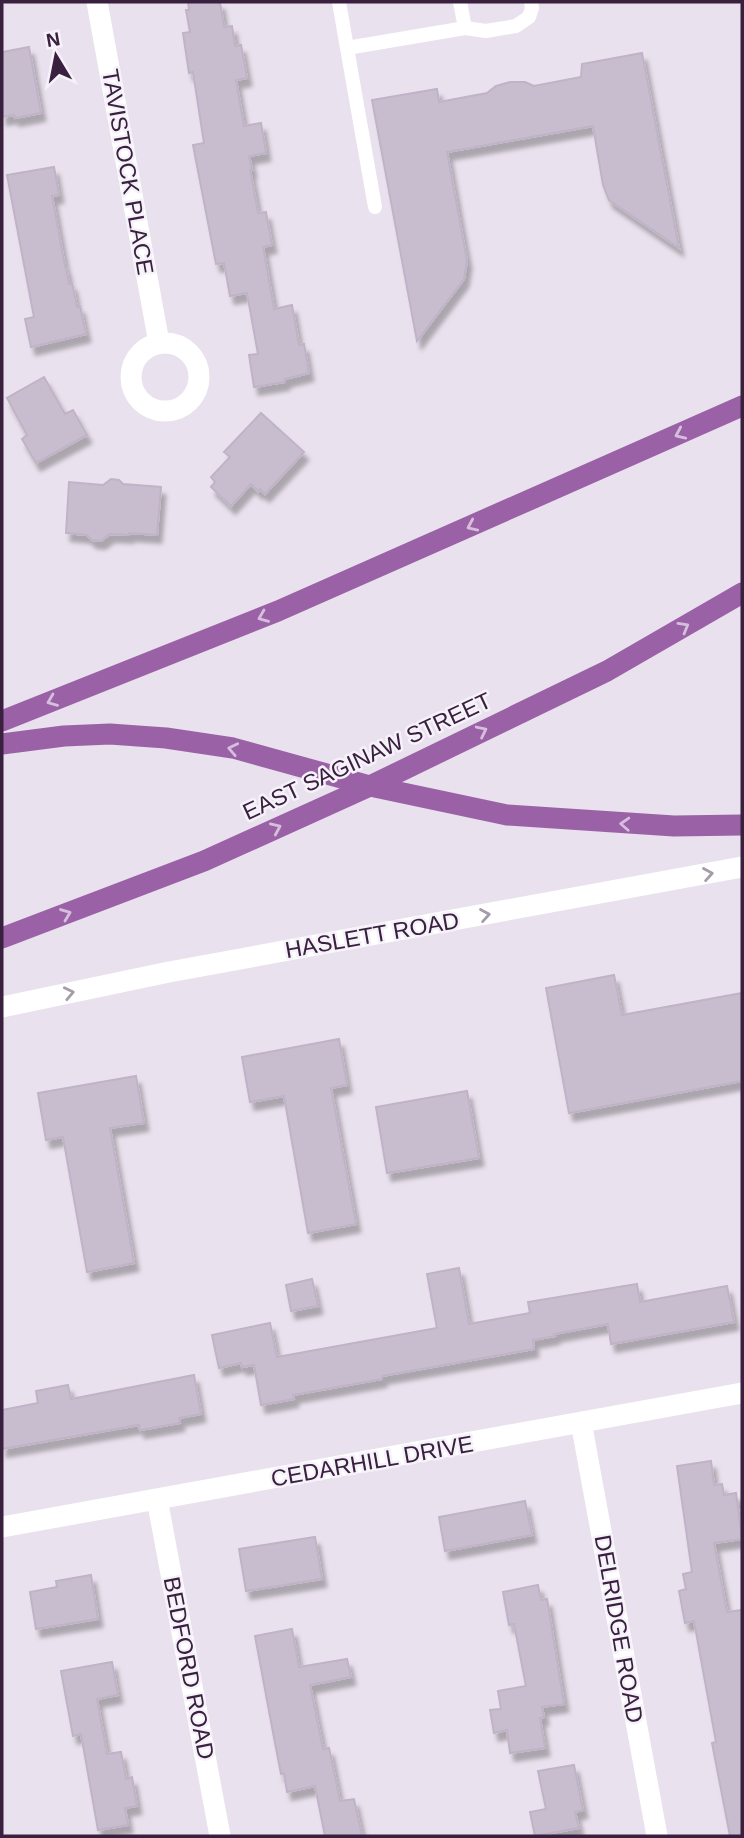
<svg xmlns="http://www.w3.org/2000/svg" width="744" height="1838" font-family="Arial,sans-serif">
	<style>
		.building { fill: #c8bdce; stroke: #c0b3c7; stroke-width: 2; filter: url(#shadow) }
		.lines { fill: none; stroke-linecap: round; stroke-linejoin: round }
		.lane { stroke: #fff; stroke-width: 14 }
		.street { stroke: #fff; stroke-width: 21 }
		.secondary { stroke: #fff; stroke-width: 21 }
		.primary { stroke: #9b61a6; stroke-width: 21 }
		.oneway { stroke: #d6bfdc }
		.oneway2 { stroke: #a69ba9 }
		.labels { text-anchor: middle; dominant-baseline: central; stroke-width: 5; stroke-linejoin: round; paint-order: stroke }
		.street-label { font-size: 23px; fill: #3a203f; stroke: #f6f2f9 }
	</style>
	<defs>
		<filter id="shadow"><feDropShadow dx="4.5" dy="8" stdDeviation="2" flood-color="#0004"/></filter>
	</defs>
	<rect width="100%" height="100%" fill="#e9e1ed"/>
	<path class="building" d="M 188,2 L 220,2 L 224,27 L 232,26 L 235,46 L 241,45 L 247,78 L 236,80 L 244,126 L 261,123 L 266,153 L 249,156 L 252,170 L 250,170 L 258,213 L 266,212 L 272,245 L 263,247 L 274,309 L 292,305 L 299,345 L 304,344 L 309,373 L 285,379 L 285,382 L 254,387 L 249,355 L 258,354 L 247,293 L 230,296 L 224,263 L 216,264 L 193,145 L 204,143 L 193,72 L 189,73 L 183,33 L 190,32 L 186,10 L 189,10 Z
		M 29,47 L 41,113 L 15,118 L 14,115 L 2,117 L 2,52 Z
		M 642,53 L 679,248 L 609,200 L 603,185 L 593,126 L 447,152 L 467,261 L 464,279 L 417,341 L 372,100 L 437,89 L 439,102 L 487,93 L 496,86 L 510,82 L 525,82 L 534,86 L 581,77 L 582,64 Z
		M 54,167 L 59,195 L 52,196 L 65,267 L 66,267 L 69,284 L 72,283 L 77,307 L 80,306 L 86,334 L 31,347 L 25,319 L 34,317 L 7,175 Z
		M 44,377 L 65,414 L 73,410 L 87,435 L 36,463 L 22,439 L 27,435 L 7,398 Z
		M 261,413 L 304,452 L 265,494 L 260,489 L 258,491 L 251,484 L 231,506 L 211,487 L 215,482 L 211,477 L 230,457 L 224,452 Z
		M 111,479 L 119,480 L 123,484 L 161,487 L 157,535 L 129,533 L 129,535 L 110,534 L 101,541 L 92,540 L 87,535 L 66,533 L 69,482 L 103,485 Z
		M 614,975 L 622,1015 L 742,993 L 742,1081 L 569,1113 L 546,988 Z
		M 339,1039 L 347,1085 L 331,1088 L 356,1224 L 308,1233 L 284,1096 L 250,1102 L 242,1057 Z
		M 136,1076 L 144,1123 L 110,1128 L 134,1263 L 87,1272 L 63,1137 L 46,1140 L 38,1093 Z
		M 467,1091 L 479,1158 L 387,1173 L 376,1107 Z
		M 459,1268 L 469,1324 L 530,1313 L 528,1302 L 637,1284 L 640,1302 L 727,1286 L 734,1322 L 611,1344 L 608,1324 L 554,1334 L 555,1336 L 533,1340 L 534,1349 L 382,1376 L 382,1379 L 293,1395 L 294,1399 L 261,1405 L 254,1365 L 242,1367 L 241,1363 L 219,1368 L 212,1335 L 270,1323 L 277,1357 L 437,1328 L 427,1274 Z
		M 312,1279 L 318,1306 L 291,1311 L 286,1285 Z
		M 194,1375 L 201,1414 L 179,1418 L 180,1423 L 140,1430 L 139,1425 L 2,1449 L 2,1410 L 38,1403 L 36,1391 L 68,1385 L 71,1399 Z
		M 711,1461 L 714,1485 L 722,1484 L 724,1495 L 736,1493 L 742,1539 L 714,1543 L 727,1612 L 742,1610 L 742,1836 L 730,1836 L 712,1743 L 716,1742 L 694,1621 L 685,1623 L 679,1591 L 686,1589 L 683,1574 L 692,1572 L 677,1466 Z
		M 525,1501 L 532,1535 L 445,1551 L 439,1517 Z
		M 315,1537 L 322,1579 L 246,1591 L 239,1549 Z
		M 91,1575 L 98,1619 L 36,1629 L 30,1592 L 57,1587 L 56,1581 Z
		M 538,1585 L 541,1600 L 547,1599 L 564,1704 L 542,1707 L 544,1717 L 540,1718 L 545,1748 L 510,1753 L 507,1730 L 494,1733 L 490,1710 L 501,1709 L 498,1691 L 526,1686 L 514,1624 L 509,1625 L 503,1592 Z
		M 292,1629 L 299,1667 L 347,1659 L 351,1677 L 310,1685 L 323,1749 L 329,1748 L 340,1801 L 354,1799 L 362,1836 L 325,1836 L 315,1786 L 287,1792 L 284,1773 L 281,1774 L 275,1743 L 255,1636 Z
		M 112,1662 L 118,1695 L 97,1699 L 107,1754 L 121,1752 L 126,1779 L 132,1777 L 137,1806 L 125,1808 L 128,1825 L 98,1830 L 81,1734 L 73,1736 L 61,1671 Z
		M 574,1765 L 583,1810 L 575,1812 L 579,1828 L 535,1836 L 530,1812 L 546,1809 L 538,1771 Z"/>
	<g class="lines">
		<path class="lane" d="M 339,2 L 347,48 L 465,28 L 486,31 L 516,26 L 529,17 L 532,8 L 531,2
			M 460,2 L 465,28
			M 347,48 L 375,207"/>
		<path class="street" d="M 97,2 L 159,343
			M131 377a34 34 0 1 1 68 0a34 34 0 1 1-68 0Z
			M 581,1422 L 657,1836
			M 157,1499 L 220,1836
			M 2,1527 L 742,1393"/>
		<path class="secondary" d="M 2,1007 L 169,972 L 742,867"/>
		<path class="primary" d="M 2,721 L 278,611 L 742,406
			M 2,744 L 64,736 L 110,734 L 166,738 L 233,748 L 370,786 L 507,815 L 674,826 L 742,825
			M 2,938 L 204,861 L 370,786 L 607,671 L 742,593"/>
	</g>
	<defs><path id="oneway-chevron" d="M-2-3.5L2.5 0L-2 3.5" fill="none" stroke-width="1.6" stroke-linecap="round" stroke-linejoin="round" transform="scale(1.75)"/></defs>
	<g class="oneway">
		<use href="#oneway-chevron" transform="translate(680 434) rotate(156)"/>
		<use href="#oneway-chevron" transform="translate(472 526) rotate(156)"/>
		<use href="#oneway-chevron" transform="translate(263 617) rotate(158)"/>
		<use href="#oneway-chevron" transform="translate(684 627) rotate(-30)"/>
		<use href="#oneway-chevron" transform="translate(52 701) rotate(158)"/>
		<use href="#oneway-chevron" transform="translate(482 731) rotate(-26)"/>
		<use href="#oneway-chevron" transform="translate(233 749) rotate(-168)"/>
		<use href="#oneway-chevron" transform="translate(625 824) rotate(-177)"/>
		<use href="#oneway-chevron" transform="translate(276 828) rotate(-24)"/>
		<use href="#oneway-chevron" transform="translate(66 914) rotate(-21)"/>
	</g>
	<g class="oneway2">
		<use href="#oneway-chevron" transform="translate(708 874) rotate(-10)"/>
		<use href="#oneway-chevron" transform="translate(485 915) rotate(-10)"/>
		<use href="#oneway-chevron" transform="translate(69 993) rotate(-12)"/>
	</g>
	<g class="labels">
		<g class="street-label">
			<text transform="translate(128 172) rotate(80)">TAVISTOCK PLACE</text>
			<text transform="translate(367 756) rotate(-25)">EAST SAGINAW STREET</text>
			<text transform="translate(372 935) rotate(-10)">HASLETT ROAD</text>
			<text transform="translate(372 1461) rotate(-10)">CEDARHILL DRIVE</text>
			<text transform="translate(619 1629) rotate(80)">DELRIDGE ROAD</text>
			<text transform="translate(189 1668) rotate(79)">BEDFORD ROAD</text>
		</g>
	</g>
	<rect width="744" height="1838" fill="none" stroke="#3a203f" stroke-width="7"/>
	<g transform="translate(56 56) rotate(350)" stroke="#f6f2f9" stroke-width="5" paint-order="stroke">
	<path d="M0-5L12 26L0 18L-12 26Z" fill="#3a203f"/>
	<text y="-10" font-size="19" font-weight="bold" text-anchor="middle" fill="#3a203f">N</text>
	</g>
</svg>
